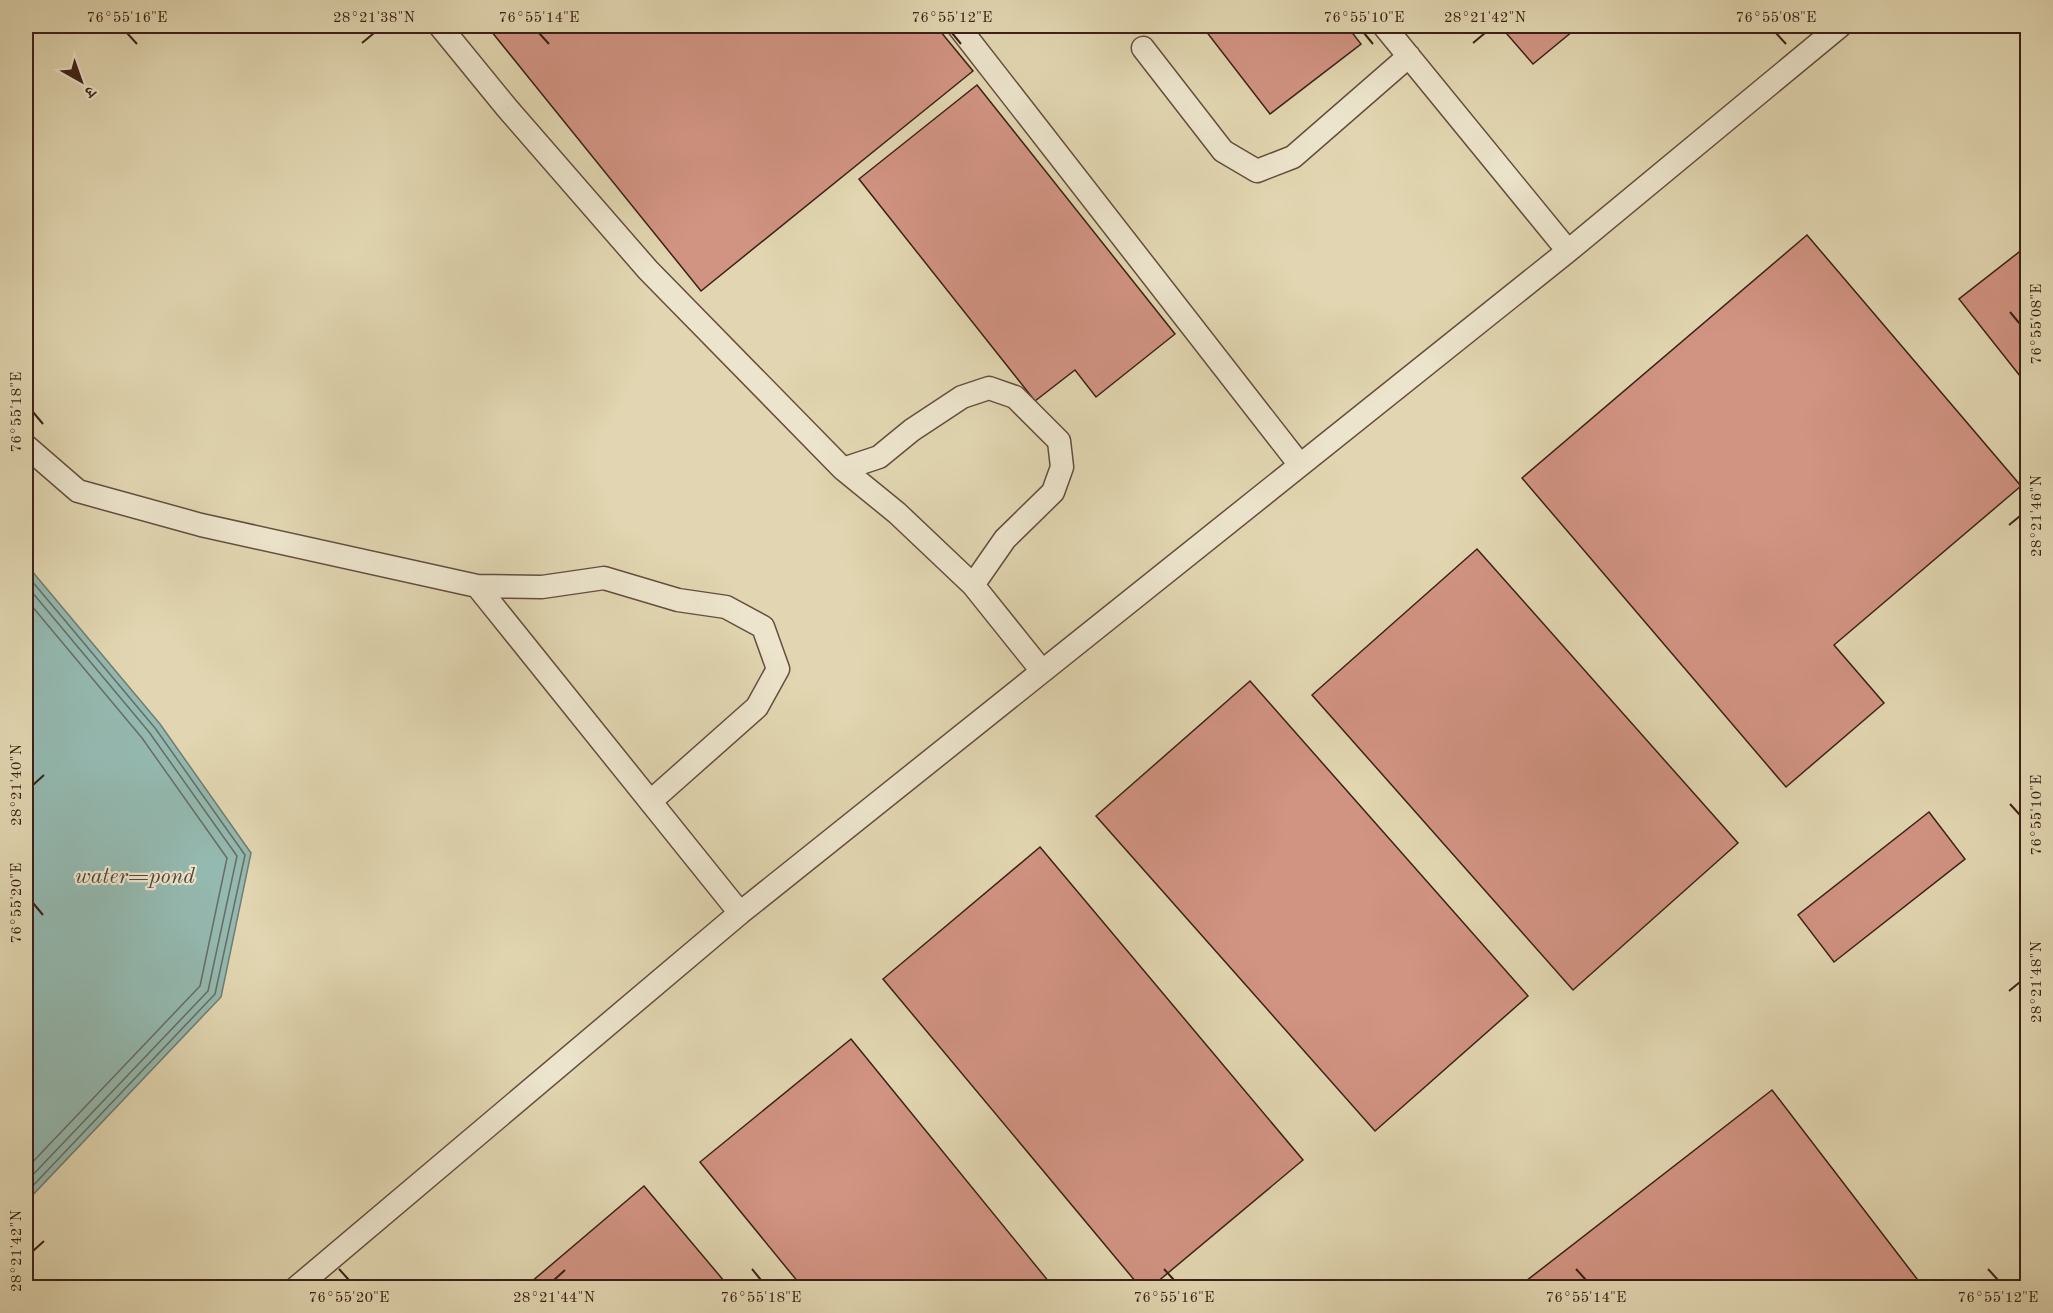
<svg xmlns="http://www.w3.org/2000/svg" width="2053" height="1313" font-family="'Old Standard TT','Noto Serif Devanagari',serif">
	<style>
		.water { fill: #94b9b0; stroke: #717c73; stroke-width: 1.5 }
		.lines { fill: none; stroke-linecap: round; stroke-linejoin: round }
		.shore { stroke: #686d64; stroke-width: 1.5 }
		.building { fill: #d19382; stroke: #3c2117; stroke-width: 1.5 }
		.lane-casing { stroke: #654e3e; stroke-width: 25 }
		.lane { stroke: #ece4cc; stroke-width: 22 }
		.ticks { fill: none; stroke: #3c2117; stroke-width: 2 }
		.labels { text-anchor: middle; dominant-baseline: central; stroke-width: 4.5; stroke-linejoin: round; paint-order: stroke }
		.water-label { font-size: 22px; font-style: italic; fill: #52473d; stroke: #ece4cc }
		.neatline { fill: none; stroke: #3c2117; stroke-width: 2 }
		.ticks-label { font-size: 15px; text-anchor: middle; fill: #3c2117 }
	</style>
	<rect width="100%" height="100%" fill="#e1d6b1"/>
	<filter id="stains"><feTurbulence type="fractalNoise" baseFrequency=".00333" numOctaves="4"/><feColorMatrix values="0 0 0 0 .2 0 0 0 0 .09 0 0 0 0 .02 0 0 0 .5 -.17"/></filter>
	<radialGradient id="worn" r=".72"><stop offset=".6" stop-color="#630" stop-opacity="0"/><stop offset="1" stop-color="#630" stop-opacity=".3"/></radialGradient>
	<path class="water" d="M 26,564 L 160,724 L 251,853 L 221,997 L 26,1202 Z"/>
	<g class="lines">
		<path class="shore" d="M 26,574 L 155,728 L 245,855 L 215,994 L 26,1193
			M 26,585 L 149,732 L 237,856 L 208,991 L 26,1182
			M 26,599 L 142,738 L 227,858 L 200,986 L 26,1169"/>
	</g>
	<path class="building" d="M 487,26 L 936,26 L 973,71 L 701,291 Z
		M 1202,26 L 1347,26 L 1361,44 L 1270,114 Z
		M 1500,26 L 1579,26 L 1533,64 Z
		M 977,85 L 1175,334 L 1096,397 L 1075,370 L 1035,401 L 859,179 Z
		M 1807,235 L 2021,486 L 1834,645 L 1884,703 L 1786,787 L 1522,478 Z
		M 2028,245 L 2028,386 L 1959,299 Z
		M 1477,549 L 1738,843 L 1573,990 L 1312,695 Z
		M 1250,681 L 1528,996 L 1375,1131 L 1096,816 Z
		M 1929,812 L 1965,859 L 1834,962 L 1798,915 Z
		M 1040,847 L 1303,1160 L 1150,1288 L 1141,1288 L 883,979 Z
		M 851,1039 L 1054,1288 L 803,1288 L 700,1162 Z
		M 1772,1090 L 1924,1288 L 1517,1288 Z
		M 644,1186 L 730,1288 L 524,1288 Z"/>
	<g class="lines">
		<g class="lane-casing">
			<path id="lane" d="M 440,26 L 507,108 L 648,270 L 843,469 L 879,457 L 912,430 L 962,397 L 989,388 L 1015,397 L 1059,441 L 1062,467 L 1053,492 L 1005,539 L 973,585 L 1042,671
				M 958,26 L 1300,465
				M 1384,26 L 1568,251
				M 1143,48 L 1223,151 L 1257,171 L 1293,157 L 1409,56
				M 26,446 L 78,491 L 201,525 L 477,586 L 740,913
				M 843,469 L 897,513 L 973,585
				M 477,586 L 542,587 L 604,578 L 678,600 L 726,607 L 763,627 L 778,669 L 757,707 L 651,801
				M 296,1288 L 740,913 L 1568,251 L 1840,26"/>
		</g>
		<use href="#lane" class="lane"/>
	</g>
	<path class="ticks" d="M 127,33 L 137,44M 539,33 L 549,44M 952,33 L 961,44M 1364,33 L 1373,44M 1776,33 L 1786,44M 362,43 L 374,33M 1473,43 L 1485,33M 2010,312 L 2020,324M 33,412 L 43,424M 2009,525 L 2020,516M 33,785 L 44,775M 2010,804 L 2020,815M 33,903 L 43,915M 2009,991 L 2020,982M 33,1251 L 44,1241M 339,1269 L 349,1280M 752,1269 L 761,1280M 1164,1269 L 1174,1280M 1576,1269 L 1586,1280M 1988,1269 L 1998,1280M 554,1280 L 565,1270"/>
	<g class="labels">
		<g class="water-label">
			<text x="135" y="877">water=pond</text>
		</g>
	</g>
	<rect width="2053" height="1313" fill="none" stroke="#e1d6b1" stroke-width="66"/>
	<g transform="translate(81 81) rotate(140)" stroke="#ece4cc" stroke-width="4.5" paint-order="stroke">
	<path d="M0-4.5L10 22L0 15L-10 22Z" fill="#3c2117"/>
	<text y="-9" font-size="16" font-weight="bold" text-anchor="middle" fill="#3c2117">उ</text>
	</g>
	<rect x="33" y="33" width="1987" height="1247" class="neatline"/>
	<g class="ticks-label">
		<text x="127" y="22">76°55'16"E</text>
		<text x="374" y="22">28°21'38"N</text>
		<text x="539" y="22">76°55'14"E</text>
		<text x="952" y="22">76°55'12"E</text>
		<text x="1364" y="22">76°55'10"E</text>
		<text x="1485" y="22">28°21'42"N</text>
		<text x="1776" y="22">76°55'08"E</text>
		<text transform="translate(2036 324) rotate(-90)" y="5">76°55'08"E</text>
		<text transform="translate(16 412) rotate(-90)" y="5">76°55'18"E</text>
		<text transform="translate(2036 516) rotate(-90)" y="5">28°21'46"N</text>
		<text transform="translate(16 785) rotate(-90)" y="5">28°21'40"N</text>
		<text transform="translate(2036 815) rotate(-90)" y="5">76°55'10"E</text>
		<text transform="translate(16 903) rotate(-90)" y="5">76°55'20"E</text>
		<text transform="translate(2036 982) rotate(-90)" y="5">28°21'48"N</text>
		<text transform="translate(16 1251) rotate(-90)" y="5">28°21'42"N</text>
		<text x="349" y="1302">76°55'20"E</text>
		<text x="554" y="1302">28°21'44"N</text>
		<text x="761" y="1302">76°55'18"E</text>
		<text x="1174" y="1302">76°55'16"E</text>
		<text x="1586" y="1302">76°55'14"E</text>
		<text x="1998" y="1302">76°55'12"E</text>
	</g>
	<rect width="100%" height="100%" filter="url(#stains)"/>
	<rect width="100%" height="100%" fill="url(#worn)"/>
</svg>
